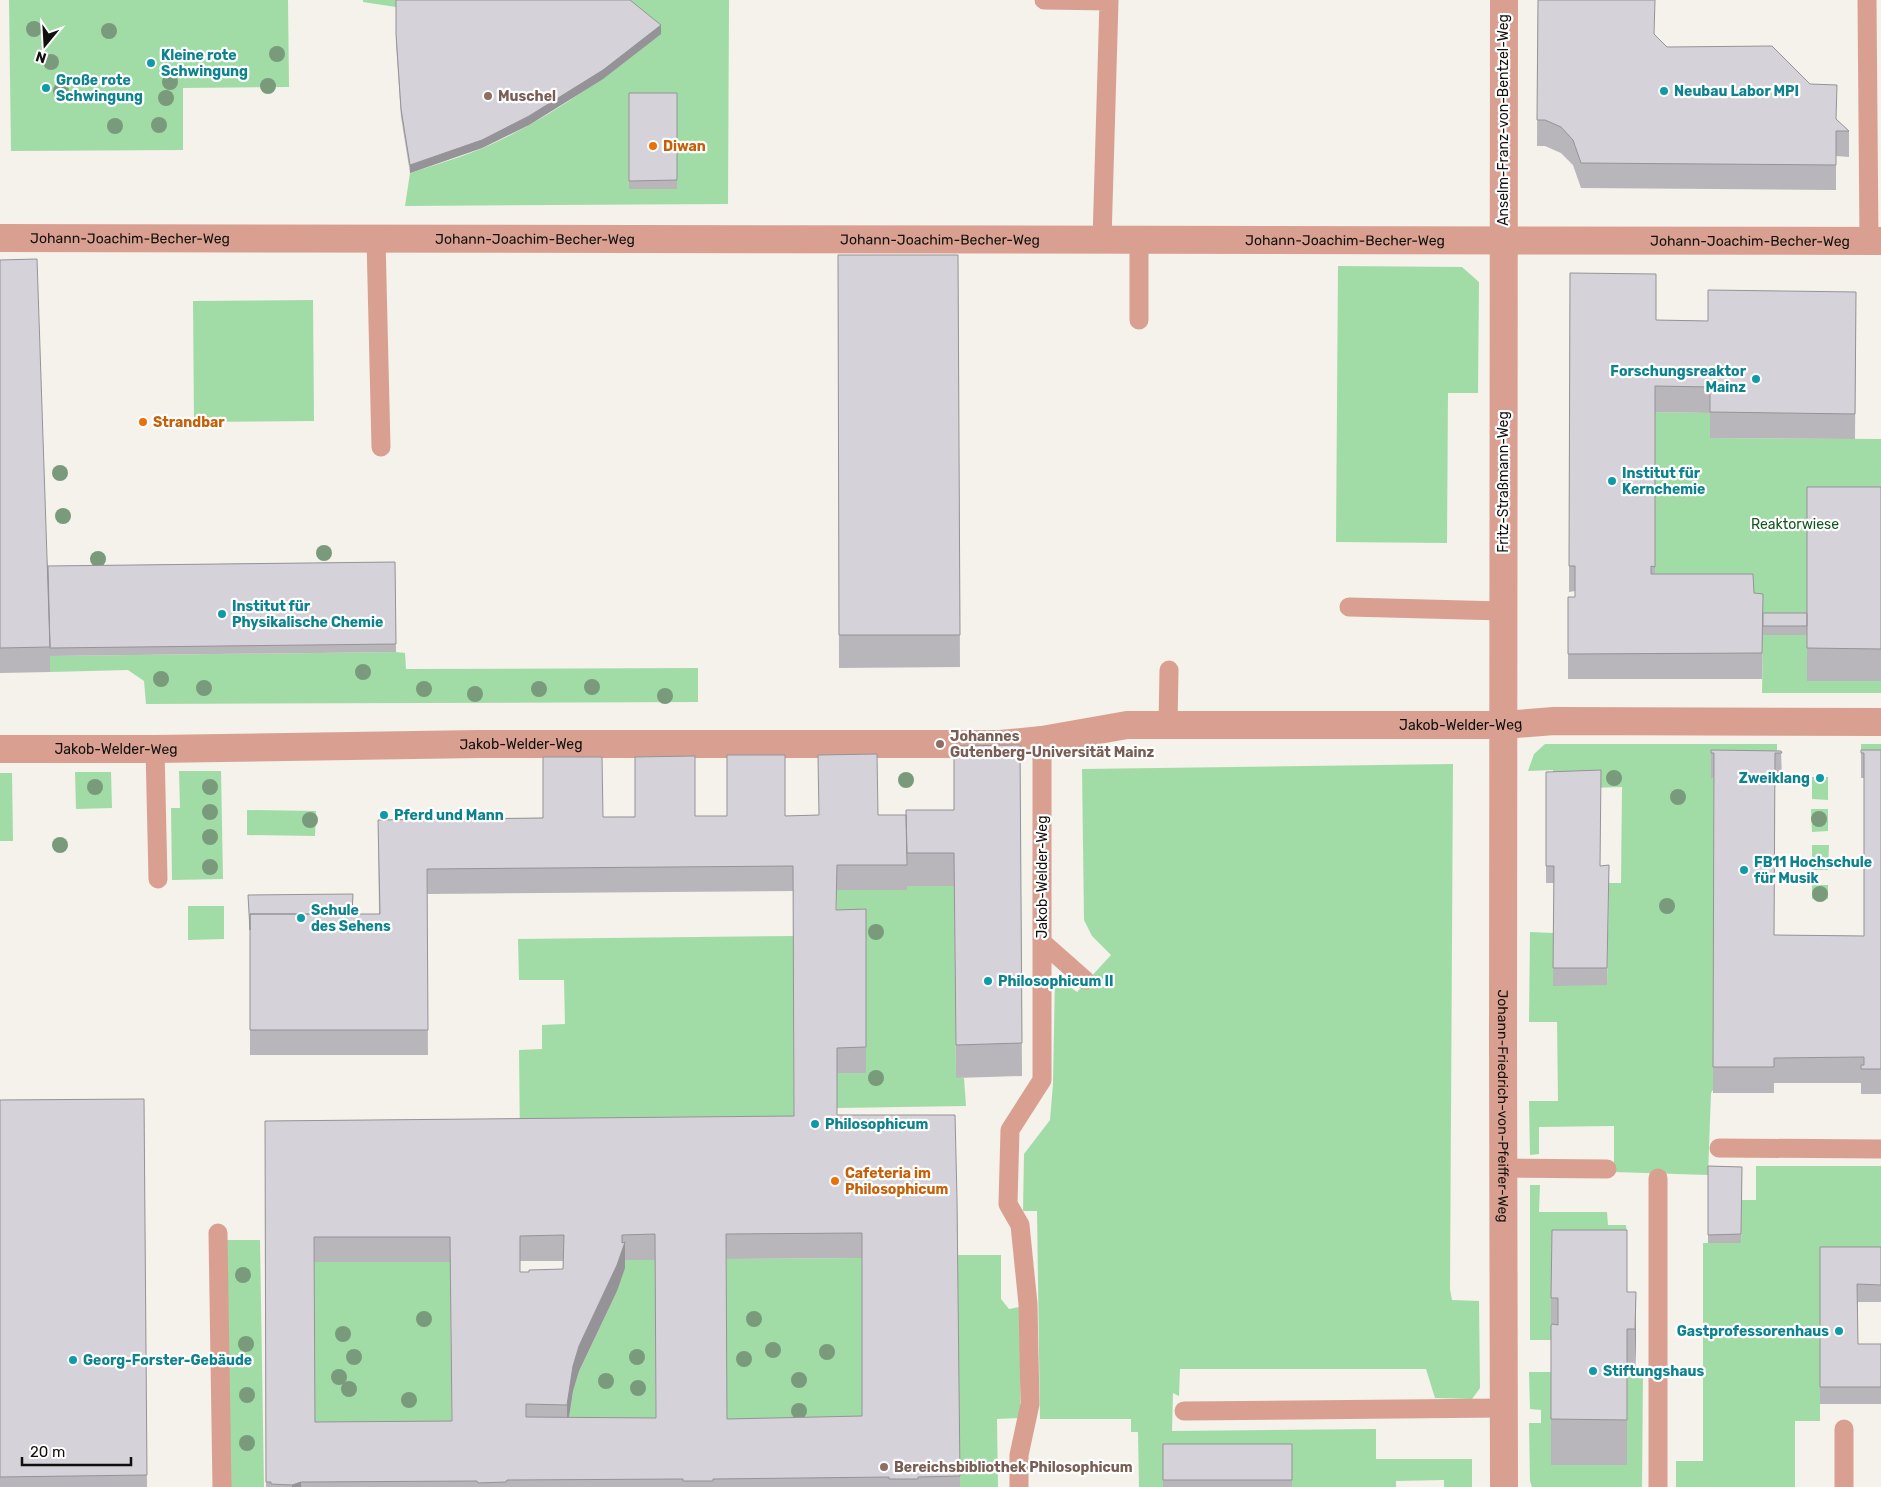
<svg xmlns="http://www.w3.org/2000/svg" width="1881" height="1487" font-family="Rubik,sans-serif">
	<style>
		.green { fill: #a1dca6 }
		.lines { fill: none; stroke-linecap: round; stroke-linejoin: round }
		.service { stroke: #d9a091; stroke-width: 19 }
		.pedestrian { stroke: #d9a091; stroke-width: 28 }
		.minor { stroke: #d9a091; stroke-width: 28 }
		.tree { fill: #799b7b }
		.wall { fill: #b8b5bb; fill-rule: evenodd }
		.shaded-wall { fill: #969398 }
		.building { fill: #d6d2d9; stroke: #969398; fill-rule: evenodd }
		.culture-dot { fill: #0f9aa8; stroke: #fff; stroke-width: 2 }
		.education-dot { fill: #8d6e63; stroke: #fff; stroke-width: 2 }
		.food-dot { fill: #e8710a; stroke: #fff; stroke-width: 2 }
		.labels { text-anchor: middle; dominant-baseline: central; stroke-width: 4.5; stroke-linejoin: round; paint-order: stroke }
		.culture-label { font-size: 14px; font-weight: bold; fill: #0d838f; stroke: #fff; text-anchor: start }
		.education-label { font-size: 14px; font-weight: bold; fill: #785e54; stroke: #fff; text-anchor: start }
		.street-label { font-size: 14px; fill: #11100d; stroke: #fff }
		.food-label { font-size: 14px; font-weight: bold; fill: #c56008; stroke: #fff; text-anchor: start }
		.park-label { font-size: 14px; fill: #145420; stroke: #fff }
	</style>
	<rect width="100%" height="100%" fill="#f5f1eb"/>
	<path class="green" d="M 9,0 L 288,0 L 289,87 L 183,88 L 183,150 L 11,151 Z
		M 363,0 L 397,0 L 396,7 L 363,2 Z
		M 619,0 L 729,0 L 728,204 L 405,206 L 410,173 C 434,165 459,158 483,148 C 548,120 605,77 660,34 Z
		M 1338,266 L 1462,267 L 1479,282 L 1478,393 L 1448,393 L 1447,543 L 1336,542 Z
		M 313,300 L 314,421 L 194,422 L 193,301 Z
		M 1655,412 L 1710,413 L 1710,438 L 1881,439 L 1881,693 L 1762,693 L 1763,622 L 1651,592 Z
		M 396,652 L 405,653 L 406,669 L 698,668 L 698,702 L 146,704 L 144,681 L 128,670 L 50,672 L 49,656 Z
		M 1545,744 L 1777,744 L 1777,776 L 1712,776 L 1711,779 L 1714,778 L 1713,1090 L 1711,1093 L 1708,1175 L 1614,1172 L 1614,1126 L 1539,1127 L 1539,1154 L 1530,1155 L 1529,1101 L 1558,1101 L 1557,1022 L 1529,1022 L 1530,932 L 1554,933 L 1607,985 L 1609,883 L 1621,883 L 1622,787 L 1552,789 L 1553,770 L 1528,771 L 1534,754 Z
		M 1861,744 L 1881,744 L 1881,776 L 1861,775 Z
		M 1453,764 L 1450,1289 L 1452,1300 L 1479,1301 L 1480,1388 L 1472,1399 L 1435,1398 L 1426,1369 L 1180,1369 L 1179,1396 L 1173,1393 L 1172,1431 L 1376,1429 L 1376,1459 L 1472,1459 L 1472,1487 L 1444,1487 L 1444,1480 L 1396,1481 L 1396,1487 L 1139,1487 L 1138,1432 L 1131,1432 L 1131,1419 L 1040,1419 L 1037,1211 L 1023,1211 L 1024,1154 L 1050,1120 L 1053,1084 L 1055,976 L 1077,992 L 1111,955 L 1092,936 L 1084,920 L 1082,769 Z
		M 179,771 L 221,771 L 223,879 L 172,880 L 171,808 L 180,808 Z
		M 75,772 L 111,772 L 112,808 L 76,809 Z
		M 0,773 L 12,773 L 13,841 L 0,841 Z
		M 1812,777 L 1828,777 L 1828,800 L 1812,799 Z
		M 1811,809 L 1828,809 L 1828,831 L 1812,832 Z
		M 247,810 L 316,811 L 315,836 L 247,835 Z
		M 1812,845 L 1829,845 L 1828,870 L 1812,870 Z
		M 1812,885 L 1828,885 L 1828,899 L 1812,899 Z
		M 907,886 L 954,886 L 956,1078 L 964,1078 L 966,1106 L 837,1108 L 837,1073 L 866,1073 L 836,935 L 837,890 L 906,890 Z
		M 188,906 L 224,906 L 224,939 L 188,940 Z
		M 793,936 L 794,1141 L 520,1144 L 519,1050 L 542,1049 L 542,1025 L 565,1024 L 564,980 L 519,980 L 518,939 Z
		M 1756,1166 L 1881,1166 L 1881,1265 L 1820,1265 L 1820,1421 L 1795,1421 L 1795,1487 L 1676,1487 L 1676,1461 L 1703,1461 L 1703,1243 L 1741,1243 L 1742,1200 L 1756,1200 Z
		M 1530,1185 L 1540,1185 L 1539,1212 L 1607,1212 L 1608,1225 L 1626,1225 L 1627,1236 L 1551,1340 L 1530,1340 Z
		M 225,1240 L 260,1240 L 264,1487 L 231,1487 Z
		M 957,1255 L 1001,1255 L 1001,1299 L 1009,1309 L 1020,1307 L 1020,1418 L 997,1419 L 998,1487 L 959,1487 Z
		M 862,1258 L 862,1442 L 727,1444 L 726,1259 Z
		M 622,1260 L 655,1260 L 656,1443 L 567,1430 L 573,1391 L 579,1371 L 617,1291 Z
		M 314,1262 L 450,1262 L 452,1447 L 315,1447 Z
		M 1529,1372 L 1551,1372 L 1551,1465 L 1626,1465 L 1627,1374 L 1643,1374 L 1642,1487 L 1532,1487 L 1530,1481 L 1529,1423 L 1541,1423 L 1541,1410 L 1530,1409 Z"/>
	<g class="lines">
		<path class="service" d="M 1044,0 L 1109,1 L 1102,240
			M 1867,0 L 1869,241
			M 376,239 L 381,447
			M 1139,320 L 1139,240
			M 1349,607 L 1503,611
			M 1168,725 L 1169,670
			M 155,749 L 158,879
			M 1042,942 L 1085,980
			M 1719,1148 L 1881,1149
			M 1503,1168 L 1607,1169
			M 218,1233 L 222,1487
			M 1184,1411 L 1503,1408
			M 1019,1487 L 1019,1455 L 1030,1404 L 1028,1304 L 1020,1225 L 1008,1204 L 1010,1130 L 1042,1080 L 1042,740
			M 1658,1487 L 1658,1178
			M 1844,1487 L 1844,1429"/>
		<path class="pedestrian" id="s1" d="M 0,749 L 155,749 L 479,744 L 1000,744 L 1042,740"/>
		<g class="minor">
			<path id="s2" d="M 1504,0 L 1503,1044 L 1504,1487"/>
			<path id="s3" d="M 0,238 L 1881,241"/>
			<path id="s4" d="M 1042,740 L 1127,725 L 1503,725 L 1554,721 L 1881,722"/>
		</g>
	</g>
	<g class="tree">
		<circle cx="34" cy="29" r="8"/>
		<circle cx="109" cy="31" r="8"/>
		<circle cx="277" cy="54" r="8"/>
		<circle cx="51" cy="62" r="8"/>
		<circle cx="170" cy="82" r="8"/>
		<circle cx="268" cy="86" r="8"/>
		<circle cx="61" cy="91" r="8"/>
		<circle cx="166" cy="98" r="8"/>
		<circle cx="159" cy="125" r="8"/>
		<circle cx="115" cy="126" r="8"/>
		<circle cx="60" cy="473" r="8"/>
		<circle cx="63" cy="516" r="8"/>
		<circle cx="324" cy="553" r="8"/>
		<circle cx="98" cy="559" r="8"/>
		<circle cx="363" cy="672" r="8"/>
		<circle cx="161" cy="679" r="8"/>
		<circle cx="592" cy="687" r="8"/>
		<circle cx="204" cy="688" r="8"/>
		<circle cx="424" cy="689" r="8"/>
		<circle cx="539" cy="689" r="8"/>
		<circle cx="475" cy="694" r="8"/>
		<circle cx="665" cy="696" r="8"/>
		<circle cx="1614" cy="778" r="8"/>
		<circle cx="906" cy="780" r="8"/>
		<circle cx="95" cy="787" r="8"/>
		<circle cx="210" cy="787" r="8"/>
		<circle cx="1678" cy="797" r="8"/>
		<circle cx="210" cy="812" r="8"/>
		<circle cx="1819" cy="819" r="8"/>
		<circle cx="310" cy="820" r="8"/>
		<circle cx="210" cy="837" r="8"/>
		<circle cx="60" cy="845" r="8"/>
		<circle cx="210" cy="867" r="8"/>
		<circle cx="1820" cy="894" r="8"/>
		<circle cx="1667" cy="906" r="8"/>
		<circle cx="876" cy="932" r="8"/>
		<circle cx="876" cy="1078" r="8"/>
		<circle cx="243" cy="1275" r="8"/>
		<circle cx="424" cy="1319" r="8"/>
		<circle cx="754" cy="1319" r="8"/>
		<circle cx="343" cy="1334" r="8"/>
		<circle cx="246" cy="1344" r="8"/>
		<circle cx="773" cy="1350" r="8"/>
		<circle cx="827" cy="1352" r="8"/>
		<circle cx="354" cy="1357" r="8"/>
		<circle cx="637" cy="1357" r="8"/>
		<circle cx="744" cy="1359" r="8"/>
		<circle cx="339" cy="1377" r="8"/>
		<circle cx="799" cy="1380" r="8"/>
		<circle cx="606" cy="1381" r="8"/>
		<circle cx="638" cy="1388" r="8"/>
		<circle cx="349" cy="1389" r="8"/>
		<circle cx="247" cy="1395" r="8"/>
		<circle cx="409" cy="1400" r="8"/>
		<circle cx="799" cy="1411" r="8"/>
		<circle cx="247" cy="1443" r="8"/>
	</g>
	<path class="wall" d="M 396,0 L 661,34 L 603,79 L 529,125 L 482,148 L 410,173 L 401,117 L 396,43 Z
		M 1538,0 L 1654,34 L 1667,47 L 1836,120 L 1849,131 L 1849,157 L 1836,156 L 1836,190 L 1581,188 L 1573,165 L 1561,153 L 1545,146 L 1537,146 Z
		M 629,93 L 677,93 L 677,189 L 629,189 Z
		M 838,255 L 958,255 L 960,667 L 839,668 Z
		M 0,260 L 48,566 L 395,562 L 396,652 L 50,656 L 50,672 L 0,673 Z
		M 1570,273 L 1656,320 L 1708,321 L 1856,292 L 1855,439 L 1710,438 L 1710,413 L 1655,412 L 1655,574 L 1754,593 L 1763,613 L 1807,613 L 1881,487 L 1881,681 L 1807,681 L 1807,635 L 1763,635 L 1762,679 L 1568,679 L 1568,597 L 1575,597 L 1575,591 L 1569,592 Z
		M 1020,745 L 1022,1076 L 956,1078 L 954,886 L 907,886 L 907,890 L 837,890 L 836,909 L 866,1047 L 866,1073 L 837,1073 L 837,1115 L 957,1199 L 960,1487 L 266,1487 L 265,1121 L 794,1116 L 793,891 L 427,894 L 428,1055 L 250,1055 L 250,939 L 353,914 L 379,914 L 378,820 L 603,817 L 906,815 L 954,810 ZM 862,1258 L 862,1416 L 727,1419 L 726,1259 ZM 625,1260 L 655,1260 L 656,1418 L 569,1417 L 573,1391 L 579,1371 L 617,1291 L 625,1268 ZM 520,1261 L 563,1261 L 563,1269 L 529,1272 L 520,1272 ZM 314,1262 L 450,1262 L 452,1421 L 315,1422 Z
		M 1881,750 L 1881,1094 L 1861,1094 L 1861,1083 L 1774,1083 L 1774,1093 L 1713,1093 L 1714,778 L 1711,779 L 1711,753 L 1781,751 L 1782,778 L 1775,779 L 1774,935 L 1864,936 L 1864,778 L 1861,778 L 1861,753 Z
		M 1546,772 L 1600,866 L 1609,865 L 1607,985 L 1553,986 L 1554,883 L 1546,883 Z
		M 144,1099 L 147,1487 L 0,1487 L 0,1100 Z
		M 1708,1166 L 1742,1167 L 1741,1243 L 1708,1243 Z
		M 1820,1247 L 1881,1247 L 1881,1302 L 1858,1302 L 1858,1344 L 1881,1344 L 1881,1404 L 1820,1404 Z
		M 1627,1292 L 1636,1292 L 1636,1337 L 1635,1374 L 1627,1374 L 1627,1465 L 1551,1465 L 1551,1298 Z
		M 1163,1444 L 1292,1444 L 1292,1487 L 1163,1487 Z"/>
	<path class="shaded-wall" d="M 661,25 L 661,34 L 603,79 L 529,125 L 482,148 L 410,173 L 410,165 Z
		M 625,1242 L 625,1268 L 617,1291 L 579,1371 L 573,1391 L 567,1430 L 567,1405 L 573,1366 L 579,1346 Z
		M 1636,1292 L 1636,1337 L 1635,1374 L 1635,1329 Z
		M 301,1482 L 301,1487 L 292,1487 L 292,1485 Z"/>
	<path class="building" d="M 396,0 L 630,0 L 661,25 L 603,70 L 529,116 L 482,140 L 410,165 L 401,109 L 396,34 Z
		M 1538,0 L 1655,0 L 1654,34 L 1667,47 L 1772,46 L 1810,84 L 1837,85 L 1836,119 L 1849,131 L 1836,131 L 1836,165 L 1581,163 L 1573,140 L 1561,127 L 1545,120 L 1537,120 Z
		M 629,93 L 677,93 L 677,180 L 629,181 Z
		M 838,255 L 958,255 L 960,635 L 839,635 Z
		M 37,259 L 50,647 L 0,648 L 0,260 Z
		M 1570,273 L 1656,274 L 1656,320 L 1708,321 L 1708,290 L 1856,292 L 1855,414 L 1710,412 L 1710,387 L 1655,386 L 1655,567 L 1651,566 L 1651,574 L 1753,574 L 1754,593 L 1763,594 L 1763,596 L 1762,653 L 1568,654 L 1568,597 L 1575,597 L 1575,566 L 1569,566 Z
		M 1807,487 L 1881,487 L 1881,649 L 1807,648 Z
		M 395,562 L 396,644 L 50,648 L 48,566 Z
		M 1763,613 L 1807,613 L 1807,626 L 1763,626 Z
		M 1020,745 L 1022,1043 L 956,1045 L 954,853 L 907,853 L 906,810 L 954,810 L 954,746 Z
		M 1711,750 L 1781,751 L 1782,753 L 1775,753 L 1774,935 L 1864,936 L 1864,753 L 1861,753 L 1861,750 L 1881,750 L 1881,1069 L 1861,1069 L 1861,1065 L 1864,1065 L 1864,1057 L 1774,1058 L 1774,1067 L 1713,1067 L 1714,753 L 1711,753 Z
		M 877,754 L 878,815 L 906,815 L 907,865 L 837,865 L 836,910 L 866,909 L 866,1047 L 837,1048 L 837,1115 L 955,1115 L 957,1199 L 960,1476 L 918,1477 L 918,1479 L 889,1479 L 889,1477 L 713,1479 L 713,1481 L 683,1481 L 683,1479 L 507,1480 L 506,1482 L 478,1483 L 477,1481 L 301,1482 L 292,1485 L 271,1484 L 271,1482 L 266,1482 L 265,1121 L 794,1116 L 793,866 L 427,869 L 428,1030 L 250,1030 L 250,914 L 380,914 L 378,820 L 543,818 L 543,757 L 602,757 L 603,817 L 635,817 L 635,757 L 695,756 L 695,816 L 727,816 L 727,755 L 785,755 L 785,816 L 819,815 L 818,755 ZM 862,1233 L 862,1416 L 727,1419 L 726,1234 ZM 655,1234 L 656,1418 L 526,1417 L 526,1404 L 567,1405 L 573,1366 L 579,1346 L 617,1265 L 625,1242 L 622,1243 L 622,1235 ZM 564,1235 L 563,1269 L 529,1270 L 529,1272 L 520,1272 L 520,1236 ZM 314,1237 L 450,1237 L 452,1421 L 315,1422 Z
		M 1601,770 L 1600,866 L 1609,865 L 1607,968 L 1553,968 L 1554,866 L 1546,866 L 1546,772 Z
		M 353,894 L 352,914 L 250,914 L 250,930 L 248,895 Z
		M 144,1099 L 147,1475 L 0,1477 L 0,1100 Z
		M 1708,1166 L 1742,1167 L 1741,1234 L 1708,1235 Z
		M 1552,1230 L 1627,1230 L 1627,1292 L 1636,1292 L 1635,1329 L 1627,1329 L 1627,1420 L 1551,1419 L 1551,1326 L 1552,1324 L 1558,1325 L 1558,1298 L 1551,1298 Z
		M 1820,1247 L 1881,1247 L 1881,1285 L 1857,1284 L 1858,1344 L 1881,1344 L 1881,1387 L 1820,1387 Z
		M 1163,1444 L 1292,1444 L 1292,1480 L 1163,1480 Z"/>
	<g class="culture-dot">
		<circle cx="151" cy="63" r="5"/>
		<circle cx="46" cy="88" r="5"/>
		<circle cx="1664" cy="91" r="5"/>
		<circle cx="1756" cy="379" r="5"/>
		<circle cx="1612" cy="481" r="5"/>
		<circle cx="222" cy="614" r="5"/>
		<circle cx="1820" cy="778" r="5"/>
		<circle cx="384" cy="815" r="5"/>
		<circle cx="1744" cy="870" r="5"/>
		<circle cx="301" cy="918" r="5"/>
		<circle cx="988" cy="981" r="5"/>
		<circle cx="815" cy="1124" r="5"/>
		<circle cx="1839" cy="1331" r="5"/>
		<circle cx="73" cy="1360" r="5"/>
		<circle cx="1593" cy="1371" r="5"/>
	</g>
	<g class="education-dot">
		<circle cx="488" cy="96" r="5"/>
		<circle cx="940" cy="744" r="5"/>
		<circle cx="884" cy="1467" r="5"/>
	</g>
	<g class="food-dot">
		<circle cx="653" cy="146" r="5"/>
		<circle cx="143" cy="422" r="5"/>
		<circle cx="835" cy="1181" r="5"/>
	</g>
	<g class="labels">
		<g class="culture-label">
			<text x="161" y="55">Kleine rote<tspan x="161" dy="16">Schwingung</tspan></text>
			<text x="56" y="80">Große rote<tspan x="56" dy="16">Schwingung</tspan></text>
			<text x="1674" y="91">Neubau Labor MPI</text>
			<text x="1746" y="371" text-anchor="end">Forschungsreaktor<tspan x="1746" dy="16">Mainz</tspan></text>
			<text x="1622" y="473">Institut für<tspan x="1622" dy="16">Kernchemie</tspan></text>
			<text x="232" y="606">Institut für<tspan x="232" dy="16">Physikalische Chemie</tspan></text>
			<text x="1810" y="778" text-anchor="end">Zweiklang</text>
			<text x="394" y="815">Pferd und Mann</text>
			<text x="1754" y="862">FB11 Hochschule<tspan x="1754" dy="16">für Musik</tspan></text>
			<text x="311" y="910">Schule<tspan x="311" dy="16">des Sehens</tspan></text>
			<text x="998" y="981">Philosophicum II</text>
			<text x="825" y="1124">Philosophicum</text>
			<text x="1829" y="1331" text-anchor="end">Gastprofessorenhaus</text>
			<text x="83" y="1360">Georg-Forster-Gebäude</text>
			<text x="1603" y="1371">Stiftungshaus</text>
		</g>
		<g class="education-label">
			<text x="498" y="96">Muschel</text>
			<text x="950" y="736">Johannes<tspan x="950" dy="16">Gutenberg-Universität Mainz</tspan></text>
			<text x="894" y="1467">Bereichsbibliothek Philosophicum</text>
		</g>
		<g class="street-label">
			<text transform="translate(1503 120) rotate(-90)">Anselm-Franz-von-Bentzel-Weg</text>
			<text stroke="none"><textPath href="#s3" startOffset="130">Johann-Joachim-Becher-Weg</textPath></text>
			<text stroke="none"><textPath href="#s3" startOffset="535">Johann-Joachim-Becher-Weg</textPath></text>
			<text stroke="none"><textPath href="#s3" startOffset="940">Johann-Joachim-Becher-Weg</textPath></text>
			<text stroke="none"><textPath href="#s3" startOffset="1345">Johann-Joachim-Becher-Weg</textPath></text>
			<text stroke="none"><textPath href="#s3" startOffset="1750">Johann-Joachim-Becher-Weg</textPath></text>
			<text transform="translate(1503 482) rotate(-90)">Fritz-Straßmann-Weg</text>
			<text stroke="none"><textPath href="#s4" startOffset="420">Jakob-Welder-Weg</textPath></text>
			<text stroke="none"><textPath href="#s1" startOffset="521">Jakob-Welder-Weg</textPath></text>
			<text stroke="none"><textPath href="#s1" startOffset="116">Jakob-Welder-Weg</textPath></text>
			<text transform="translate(1042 877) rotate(-90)">Jakob-Welder-Weg</text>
			<text stroke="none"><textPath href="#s2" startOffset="1106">Johann-Friedrich-von-Pfeiffer-Weg</textPath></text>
		</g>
		<g class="food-label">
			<text x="663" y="146">Diwan</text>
			<text x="153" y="422">Strandbar</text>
			<text x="845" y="1173">Cafeteria im<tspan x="845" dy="16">Philosophicum</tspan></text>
		</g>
		<g class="park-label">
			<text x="1795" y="524">Reaktorwiese</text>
		</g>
	</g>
	<g transform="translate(45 45) rotate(198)" stroke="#ffffff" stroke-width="4" paint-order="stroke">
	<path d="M0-4L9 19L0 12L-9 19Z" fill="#11100d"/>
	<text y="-8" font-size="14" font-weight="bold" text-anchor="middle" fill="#11100d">N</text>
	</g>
	<path d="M22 1457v8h109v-8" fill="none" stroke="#11100d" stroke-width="2.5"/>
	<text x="30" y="1457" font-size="15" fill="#11100d" stroke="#ffffff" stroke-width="4" paint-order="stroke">20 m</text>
</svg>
